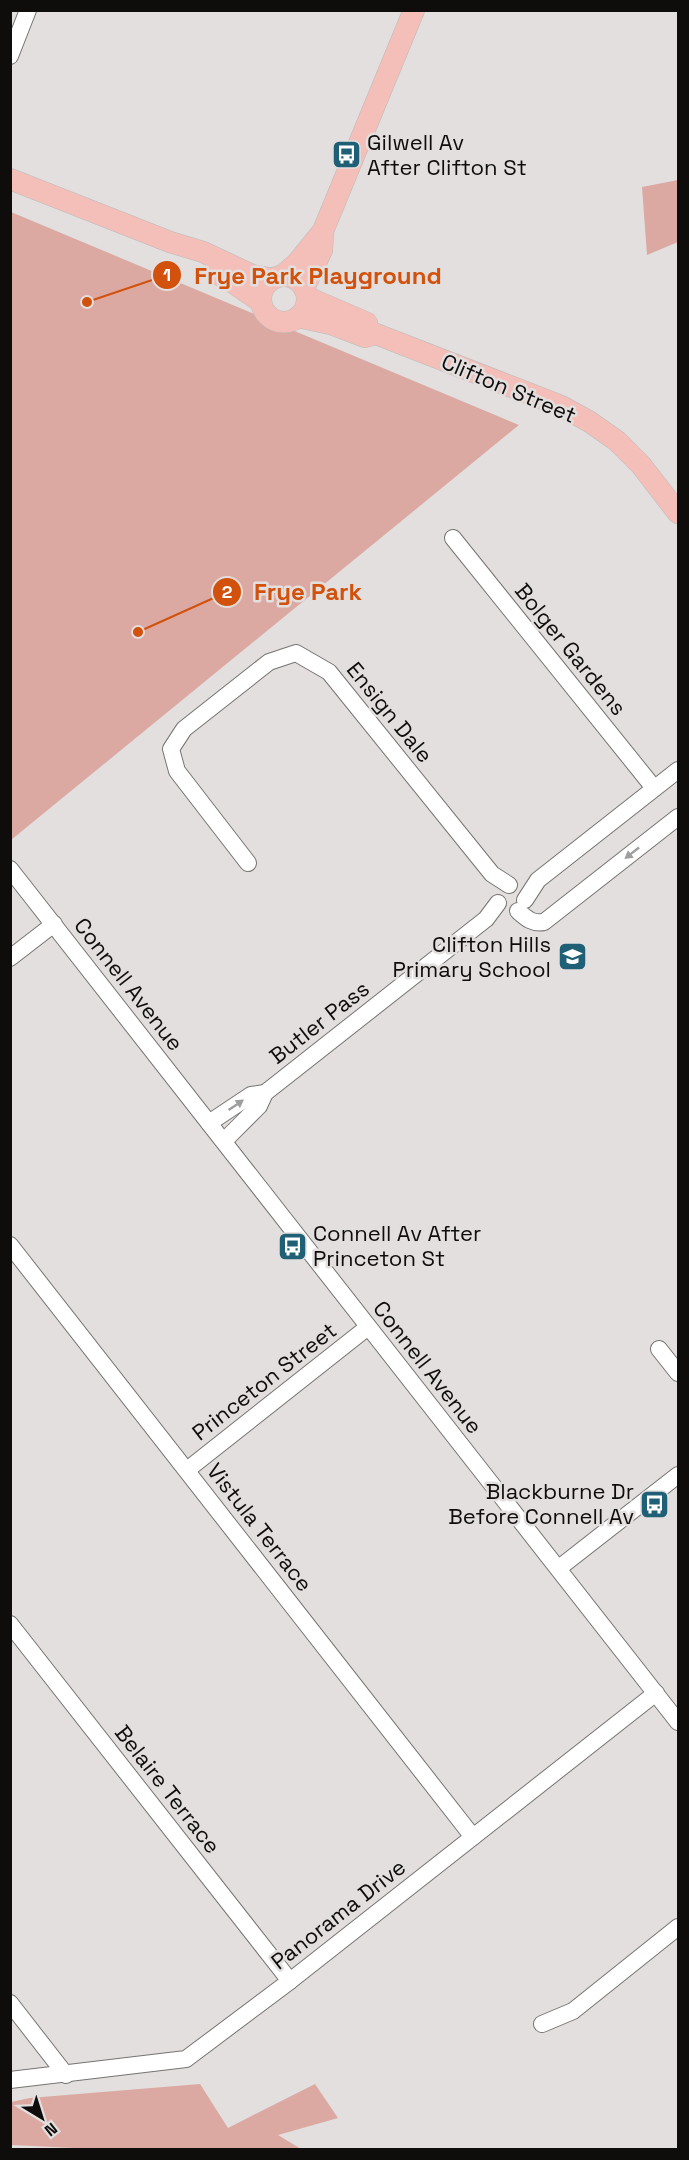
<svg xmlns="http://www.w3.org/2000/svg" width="689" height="2160" font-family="'Space Grotesk',sans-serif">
  <rect width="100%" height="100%" fill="#e2dfde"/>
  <!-- green -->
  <g fill="#dba9a2">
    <path d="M678,180V242L647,255L642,187Z"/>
    <path d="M11,212L519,425L11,840Z"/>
    <path d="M200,2084L228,2128L315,2084L338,2118L278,2135L301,2149L116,2150L11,2145V2102L30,2098Z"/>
  </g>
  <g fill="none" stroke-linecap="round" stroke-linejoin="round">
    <defs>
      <g id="minor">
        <path d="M10,56L28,10"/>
        <path d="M453,538L654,788"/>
        <path d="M248,863L177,771L171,749L184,729L269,662L296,653L329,672L492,874L509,885"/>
        <path d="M10,869L678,1722"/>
        <path d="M525,900L538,880L678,770"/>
        <path d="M518,911C526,918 532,924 544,922L678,817"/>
        <path d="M10,958L54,924"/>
        <path d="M209,1123L251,1095L265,1093"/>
        <path d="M224,1141L259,1106L265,1093L486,919L498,903"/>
        <path d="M10,1245L473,1837"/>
        <path d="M659,1349L678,1373"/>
        <path d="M187,1470L368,1327"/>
        <path d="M559,1568L678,1475"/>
        <path d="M10,1624L290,1981"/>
        <path d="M10,2003L66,2075"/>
        <path d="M542,2024L573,2011L678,1927"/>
        <path d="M10,2080L186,2059L290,1981L656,1693"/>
      </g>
      <g id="major">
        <path d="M10,179L170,242L203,252L252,275L273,279"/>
        <path d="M214,272L232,282L261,302"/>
        <path d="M282,276L297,263L323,231L414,10"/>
        <circle cx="284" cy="299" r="23"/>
        <path d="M304,288L322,250L323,232"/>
        <path d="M307,297L367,323"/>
        <path d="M298,317L331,324L365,337L376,334L561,406L590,422L617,441L641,465L678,513"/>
      </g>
    </defs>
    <!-- minor casing -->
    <use href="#minor" stroke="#777473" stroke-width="18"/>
    <!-- major casing -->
    <use href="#major" stroke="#bcbbbb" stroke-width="22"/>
    <!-- minor -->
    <use href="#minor" stroke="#fff" stroke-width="16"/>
    <!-- major -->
    <use href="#major" stroke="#f3bfb8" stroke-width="21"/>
  </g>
  <!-- one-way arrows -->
  <defs><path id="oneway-solid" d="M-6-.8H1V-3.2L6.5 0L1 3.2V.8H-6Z" transform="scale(1.5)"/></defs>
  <g fill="#9f9e9e">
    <use href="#oneway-solid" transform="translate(632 853) rotate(142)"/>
    <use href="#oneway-solid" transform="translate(236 1105) rotate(-34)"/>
  </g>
  <!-- icons -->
  <defs>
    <symbol id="bus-square" viewBox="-11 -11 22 22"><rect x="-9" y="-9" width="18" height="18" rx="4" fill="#206076" stroke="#e2dfde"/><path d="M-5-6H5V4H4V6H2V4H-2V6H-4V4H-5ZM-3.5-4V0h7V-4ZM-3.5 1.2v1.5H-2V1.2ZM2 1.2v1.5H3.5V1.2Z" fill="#fff"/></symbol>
    <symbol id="school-square" viewBox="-11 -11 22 22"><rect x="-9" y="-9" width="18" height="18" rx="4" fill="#206076" stroke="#e2dfde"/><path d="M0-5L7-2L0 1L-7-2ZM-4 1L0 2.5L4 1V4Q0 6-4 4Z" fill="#fff"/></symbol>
  </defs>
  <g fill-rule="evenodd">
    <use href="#bus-square" x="330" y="138" width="33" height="33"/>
    <use href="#school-square" x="556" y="940" width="33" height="33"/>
    <use href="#bus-square" x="276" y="1230" width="33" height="33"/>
    <use href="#bus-square" x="638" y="1488" width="33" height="33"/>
  </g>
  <g text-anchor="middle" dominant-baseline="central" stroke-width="5" stroke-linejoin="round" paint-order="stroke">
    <!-- poi labels -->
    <g font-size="22" fill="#0e0d0c" stroke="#e2dfde" text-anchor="start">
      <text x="367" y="142">Gilwell Av<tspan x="367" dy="25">After Clifton St</tspan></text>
      <text x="551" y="944" text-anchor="end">Clifton Hills<tspan x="551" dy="25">Primary School</tspan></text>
      <text x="313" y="1233">Connell Av After<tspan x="313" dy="25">Princeton St</tspan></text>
      <text x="634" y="1491" text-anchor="end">Blackburne Dr<tspan x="634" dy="25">Before Connell Av</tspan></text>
    </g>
    <!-- street labels -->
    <g font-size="22" fill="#0e0d0c" stroke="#e2dfde">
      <text transform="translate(509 388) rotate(23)">Clifton Street</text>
      <text transform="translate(571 649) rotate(51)">Bolger Gardens</text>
      <text transform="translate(390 712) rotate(51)">Ensign Dale</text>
      <text transform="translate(129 984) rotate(52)">Connell Avenue</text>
      <text transform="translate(319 1022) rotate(-38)">Butler Pass</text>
      <text transform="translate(428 1367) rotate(52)">Connell Avenue</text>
      <text transform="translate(264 1381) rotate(-38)">Princeton Street</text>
      <text transform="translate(260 1527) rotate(52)">Vistula Terrace</text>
      <text transform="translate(168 1789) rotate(52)">Belaire Terrace</text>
      <text transform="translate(338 1914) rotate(-38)">Panorama Drive</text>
    </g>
  </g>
  <!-- callouts -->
  <path fill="none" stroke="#d2510c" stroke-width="2" d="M87 302L167 275M138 632L227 592"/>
  <g fill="#d2510c" stroke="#e2dfde" stroke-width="2">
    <circle cx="87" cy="302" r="6"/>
    <circle cx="138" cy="632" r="6"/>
    <circle cx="167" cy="275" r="15"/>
    <circle cx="227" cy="592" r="15"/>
  </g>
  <g font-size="18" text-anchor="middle" font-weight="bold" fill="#fff">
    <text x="167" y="281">1</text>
    <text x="227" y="598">2</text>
  </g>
  <g font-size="24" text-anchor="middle" font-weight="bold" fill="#d2510c" stroke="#e2dfde" stroke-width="5" stroke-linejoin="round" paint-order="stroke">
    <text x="318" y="284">Frye Park Playground</text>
    <text x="308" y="600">Frye Park</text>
  </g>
  <!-- border -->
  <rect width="689" height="2160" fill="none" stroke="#0e0d0c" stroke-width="24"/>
  <!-- north arrow -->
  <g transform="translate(42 2118) rotate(142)" stroke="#e2dfde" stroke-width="4.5" paint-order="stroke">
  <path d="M0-4.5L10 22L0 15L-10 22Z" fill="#0e0d0c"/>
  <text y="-9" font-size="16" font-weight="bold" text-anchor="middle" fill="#0e0d0c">N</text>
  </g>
</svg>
